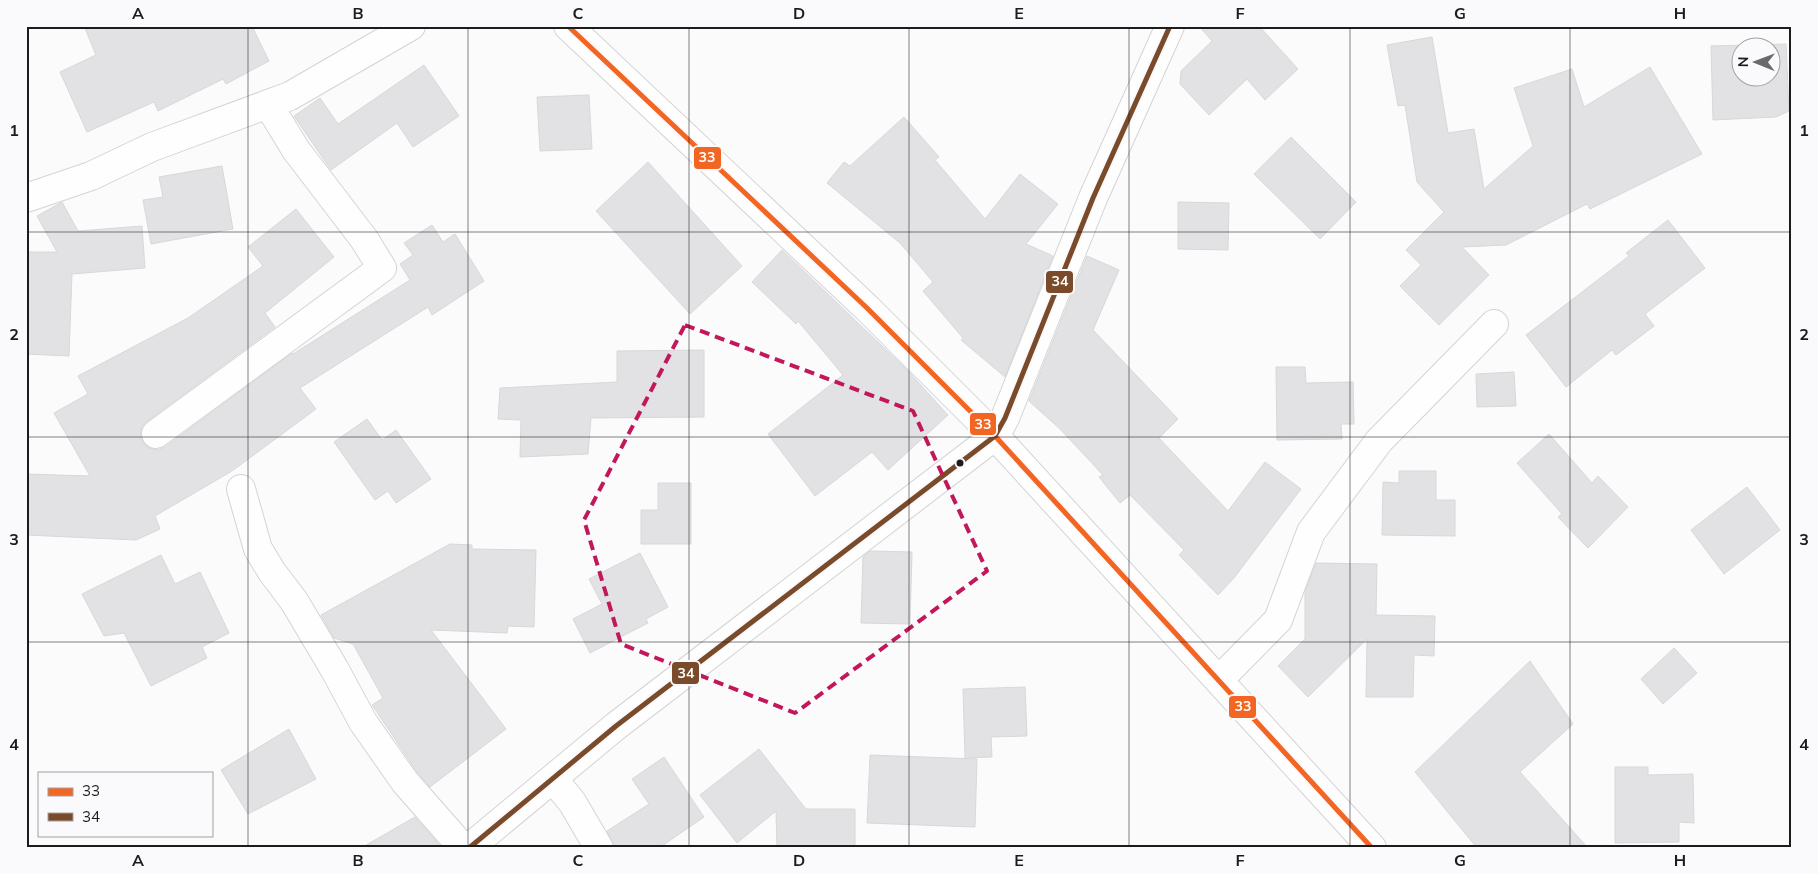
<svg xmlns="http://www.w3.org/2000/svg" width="1818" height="874" font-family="Mulish,sans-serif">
  <rect width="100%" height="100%" fill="#fbfbfc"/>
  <!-- building -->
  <g fill="#e2e2e4" stroke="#d8d8d9" fill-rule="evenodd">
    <path d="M84,26H252L269,61L226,84L223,79L158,111L154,102L87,132L60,72L96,55Z"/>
    <path d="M1199,26H1259L1298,69L1265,100L1247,79L1209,115L1180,84L1181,71L1212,41Z"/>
    <path d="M1432,37L1448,133L1474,129L1484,189L1533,146L1514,88L1572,69L1584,107L1650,67L1702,154L1590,209L1587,204L1506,245L1462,247L1489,275L1439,325L1400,286L1421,265L1406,250L1444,212L1417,182L1405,105L1398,106L1387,45Z"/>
    <path d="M1786,44L1789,111L1776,117L1713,120L1711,46ZM1740,48H1770V78H1740Z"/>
    <path d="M424,65L459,116L413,147L397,123L331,170L294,116L320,98L338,124Z"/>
    <path d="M589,95L592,149L540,151L537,97Z"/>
    <path d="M904,117L939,157L935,160L985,219L1020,174L1058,204L1026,244L1053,256L1005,377L961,340L963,338L923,291L933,282L900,243L827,183L844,162L850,166Z"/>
    <path d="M1291,137L1356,202L1320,239L1254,174Z"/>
    <path d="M648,162L742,266L690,314L596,211Z"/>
    <path d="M222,166L233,229L151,244L143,200L163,197L159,177Z"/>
    <path d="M62,202L78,231L142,226L145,268L72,274L69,356L26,354V252H57L37,216Z"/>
    <path d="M1178,202L1229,203L1228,250L1178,249Z"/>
    <path d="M296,209L334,257L265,313L275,327L146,422L142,427L140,435L143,443L149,448L157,450L165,447L292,353L293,354L410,280L400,264L413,255L404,243L432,225L443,242L455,234L484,281L432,315L428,307L300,388L316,409L232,471L155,516L160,529L136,540L26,535V474L90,476L54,413L88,394L78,376L188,318L263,266L248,247Z"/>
    <path d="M1668,220L1705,268L1645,314L1654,326L1616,355L1612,350L1566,387L1526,335L1629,256L1626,253Z"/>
    <path d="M782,250L906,369L948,415L888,470L872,452L815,496L768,434L843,375L798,321L796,324L752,282Z"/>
    <path d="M1087,256L1119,270L1093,330L1178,419L1159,438L1228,511L1265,462L1301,489L1234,578L1218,595L1179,555L1184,550L1130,495L1120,503L1099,477L1103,475L1060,429L1029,401Z"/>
    <path d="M704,350V417L591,418L588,454L520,457L521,420L498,419L500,388L617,382V351Z"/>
    <path d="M1276,367H1305L1306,383L1353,382L1354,424H1341L1342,439L1277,440Z"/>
    <path d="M1514,372L1516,406L1477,407L1476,374Z"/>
    <path d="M367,419L382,440L396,430L431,479L396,503L388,491L375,500L334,442Z"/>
    <path d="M1549,434L1592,483L1598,476L1628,507L1588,548L1558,517L1562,514L1517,463Z"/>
    <path d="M1399,471H1436V500H1455V536L1382,535L1383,482L1399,483Z"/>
    <path d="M658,483H691V544H641V510H658Z"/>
    <path d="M1747,487L1780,530L1724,574L1691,530Z"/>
    <path d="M450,544L472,545V549L536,550L534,627L508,626L507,633L431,630L506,729L430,787L417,772L372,705L383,698L353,644L334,638L321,615Z"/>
    <path d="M870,551L912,552L910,624L861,623L863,557Z"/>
    <path d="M640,553L668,607L646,619L648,623L590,653L573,619L602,604L589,579Z"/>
    <path d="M161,555L175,584L200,572L229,633L202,647L207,658L151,686L124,633L104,636L82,594Z"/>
    <path d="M1316,563L1377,564L1376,615L1435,616L1434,656L1414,655L1413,697H1366L1367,639L1308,697L1278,666L1305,639V591Z"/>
    <path d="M1674,648L1697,673L1663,704L1641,679Z"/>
    <path d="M1530,661L1573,724L1520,772L1588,848H1477L1415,772Z"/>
    <path d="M1025,687L1027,736L991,737L992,757L965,758L963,689Z"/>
    <path d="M289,729L316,779L248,814L221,770Z"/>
    <path d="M759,749L806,809H855V848H777L776,811L737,843L700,795Z"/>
    <path d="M870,755L977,759L975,827L867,823Z"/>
    <path d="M664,757L704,817L659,848H615L607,831L649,804L632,779Z"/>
    <path d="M1615,767H1648V775L1693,774L1694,823L1679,822V842L1615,843Z"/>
    <path d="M415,817L442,848H361Z"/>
  </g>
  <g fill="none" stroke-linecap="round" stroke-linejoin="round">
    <defs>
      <g id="minor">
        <path d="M26,198L91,176L152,147L290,96L411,26"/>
        <path d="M156,434L382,268L364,239L296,150L268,104"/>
        <path d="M241,489L258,549L272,572L294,601L335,670L363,722L405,782L463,848"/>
        <path d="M1219,680L1278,620L1311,532L1379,441L1494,324"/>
        <path d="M553,779L572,802L599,848"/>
        <path d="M469,848L616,726L995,436L1005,418L1093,198L1170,26"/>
      </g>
      <path id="tertiary" d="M568,26L867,308L995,436L1372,848"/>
    </defs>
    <!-- minor casing -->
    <use href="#minor" stroke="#d4d4d5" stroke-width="30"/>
    <!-- tertiary casing -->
    <use href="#tertiary" stroke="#d4d4d5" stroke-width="30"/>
    <!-- minor -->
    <use href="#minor" stroke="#fefeff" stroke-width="28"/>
    <!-- tertiary -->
    <use href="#tertiary" stroke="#fefeff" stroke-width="28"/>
    <defs>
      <path id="bus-1" d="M568,26L867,308L995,436L1372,848"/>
      <path id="bus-2" d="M469,848L616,726L995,436L1005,418L1093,198L1170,26"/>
    </defs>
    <!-- bus-1 casing -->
    <use href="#bus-1" stroke="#fafafd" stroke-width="9"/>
    <!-- bus-2 casing -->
    <use href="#bus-2" stroke="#fafafd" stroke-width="9"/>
    <!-- bus-1 -->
    <use href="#bus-1" stroke="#f26522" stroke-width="5"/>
    <!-- bus-2 -->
    <use href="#bus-2" stroke="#7a4b2a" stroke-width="5"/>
  </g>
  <!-- marked area -->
  <path fill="none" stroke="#c2185b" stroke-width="4" stroke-dasharray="10 6" stroke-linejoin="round" d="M685,325L913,411L987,571L795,713L621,644L584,520Z"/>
  <!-- grid -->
  <path fill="none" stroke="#1c1c1d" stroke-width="1" stroke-opacity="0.55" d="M248,26V848M468,26V848M689,26V848M909,26V848M1129,26V848M1350,26V848M1570,26V848M26,232H1792M26,437H1792M26,642H1792"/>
  <!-- markers -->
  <circle fill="#1c1c1d" stroke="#fafafd" stroke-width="2" cx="960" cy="463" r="4.5"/>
  <g stroke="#fafafd" stroke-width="2">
    <rect x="693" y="146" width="29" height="24" rx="5" fill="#f26522"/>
    <rect x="1045" y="270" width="29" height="24" rx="5" fill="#7a4b2a"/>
    <rect x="969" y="412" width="28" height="24" rx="5" fill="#f26522"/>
    <rect x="671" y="661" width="29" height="24" rx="5" fill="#7a4b2a"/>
    <rect x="1228" y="695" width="29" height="24" rx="5" fill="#f26522"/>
  </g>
  <g font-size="14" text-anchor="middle" font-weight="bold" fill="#fff">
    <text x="707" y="162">33</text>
    <text x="1060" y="286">34</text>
    <text x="983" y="429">33</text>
    <text x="686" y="678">34</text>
    <text x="1243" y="711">33</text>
  </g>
  <!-- border -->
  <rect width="1818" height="874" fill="none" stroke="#fafafd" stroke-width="55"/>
  <!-- legend -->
  <rect x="38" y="772" width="175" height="65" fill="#fafafd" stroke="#a1a1a3"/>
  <rect x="48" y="788" width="25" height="8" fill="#f26522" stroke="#a1a1a3"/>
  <text x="82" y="796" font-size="15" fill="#1c1c1d">33</text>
  <rect x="48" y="813" width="25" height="8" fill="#7a4b2a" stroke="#a1a1a3"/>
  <text x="82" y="822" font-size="15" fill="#1c1c1d">34</text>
  <!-- north arrow -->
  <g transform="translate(1756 62) rotate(271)"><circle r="24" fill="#fafafd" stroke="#a1a1a3"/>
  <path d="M0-4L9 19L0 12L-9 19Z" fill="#6a6a6b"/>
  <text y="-8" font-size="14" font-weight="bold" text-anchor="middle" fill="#1c1c1d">N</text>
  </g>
  <rect x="28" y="28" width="1762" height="818" fill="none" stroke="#1c1c1d" stroke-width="2"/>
  <g font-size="16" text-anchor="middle" font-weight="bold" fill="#1c1c1d">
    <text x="138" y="19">A</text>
    <text x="358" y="19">B</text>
    <text x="578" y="19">C</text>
    <text x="799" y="19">D</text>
    <text x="1019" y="19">E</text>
    <text x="1240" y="19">F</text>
    <text x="1460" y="19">G</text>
    <text x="1680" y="19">H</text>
    <text x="14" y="136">1</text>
    <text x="1804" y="136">1</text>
    <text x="14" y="340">2</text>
    <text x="1804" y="340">2</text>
    <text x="14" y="545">3</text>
    <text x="1804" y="545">3</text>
    <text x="14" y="750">4</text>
    <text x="1804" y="750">4</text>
    <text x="138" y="866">A</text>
    <text x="358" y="866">B</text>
    <text x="578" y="866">C</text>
    <text x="799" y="866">D</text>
    <text x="1019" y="866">E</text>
    <text x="1240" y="866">F</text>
    <text x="1460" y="866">G</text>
    <text x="1680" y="866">H</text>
  </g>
</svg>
